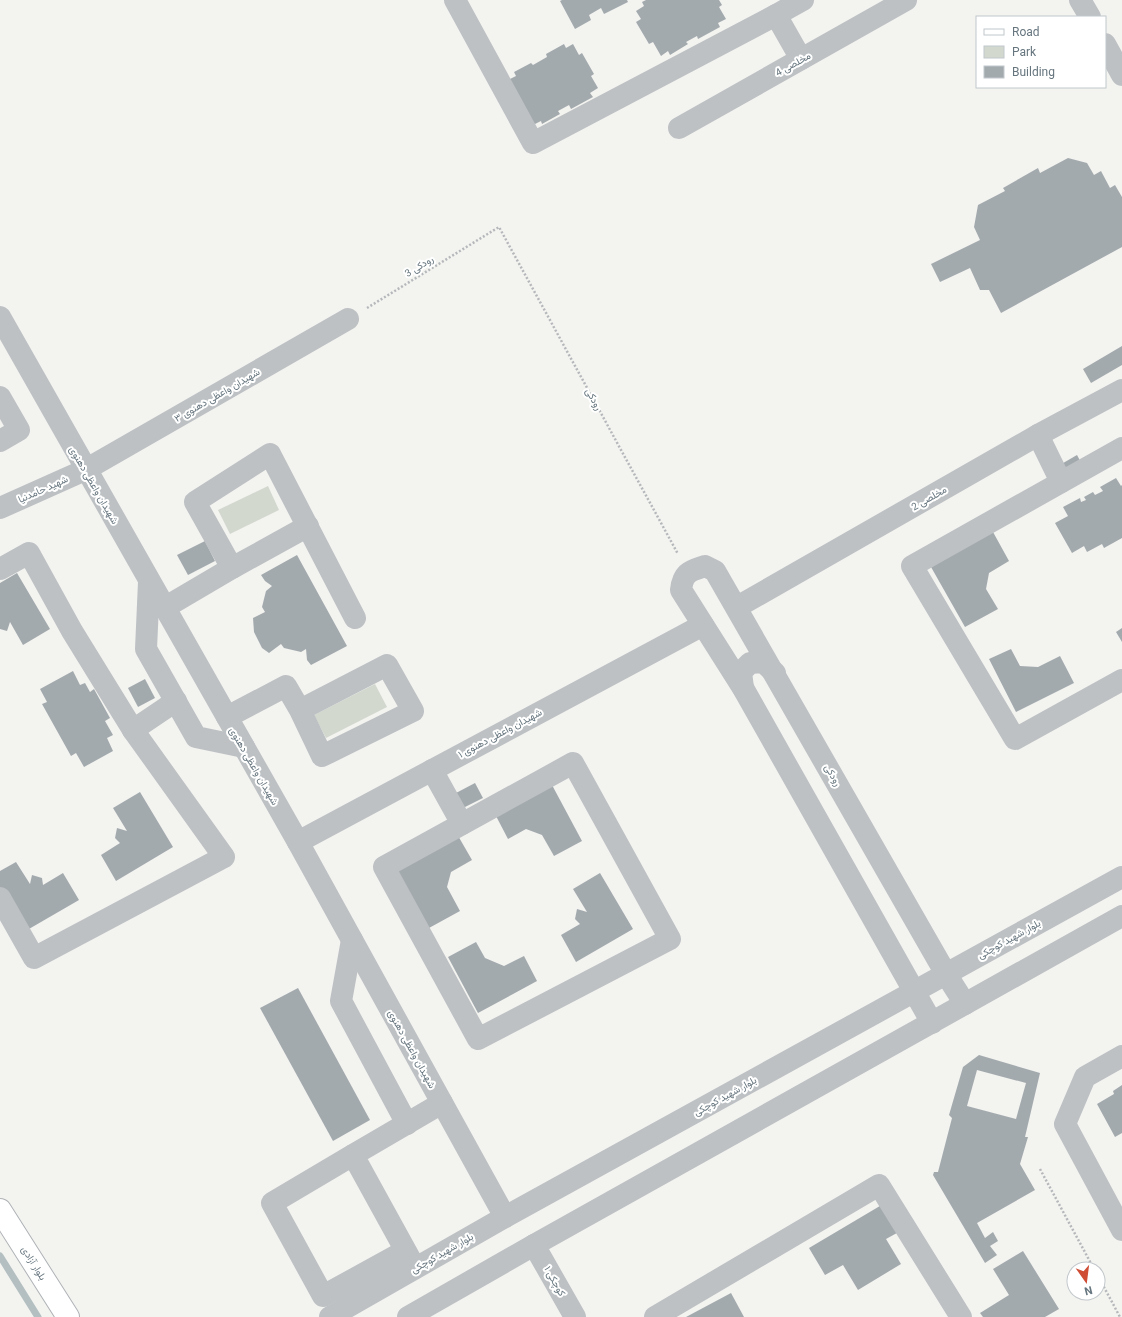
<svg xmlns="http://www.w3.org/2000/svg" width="1122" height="1317" font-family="Roboto,Vazirmatn,sans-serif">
  <rect width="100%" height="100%" fill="#f3f3f0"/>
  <!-- green -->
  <g fill="#d3d8cf">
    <path d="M268,486L279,510L230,534L218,510Z"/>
    <path d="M375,684L387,707L326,738L314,715Z"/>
  </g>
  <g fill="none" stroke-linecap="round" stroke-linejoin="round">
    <!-- stream -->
    <path stroke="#b3bfc1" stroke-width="7" d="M0,1256L38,1317"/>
  </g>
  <!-- building -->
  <g fill="#a3aaae" fill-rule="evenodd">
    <path d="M562,0H627L628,2L604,14L601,8L589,15L591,20L575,29L560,1Z"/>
    <path d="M646,0H719L722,5L719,7L726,19L718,23L720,27L698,39L697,36L686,42L688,44L670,55L668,51L661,56L653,42L649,44L636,22L641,19L636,11L644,6L642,2Z"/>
    <path d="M564,44L566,48L573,44L579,55L582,53L594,74L591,76L598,88L590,93L593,97L571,109L569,105L558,111L560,114L542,124L541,121L533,125L508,80L516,76L514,72L531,63L533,65L547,57L546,54Z"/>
    <path d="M1068,158L1087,163L1094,175L1101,171L1110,188L1115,185L1122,197V247L1001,313L989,290H980L970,268L940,282L931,264L980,240L974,227L978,205L1005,191L1003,188L1038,168L1040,173Z"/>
    <path d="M1122,346V365L1091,383L1083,369Z"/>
    <path d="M1077,455L1085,470L1058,466Z"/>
    <path d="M1116,478L1121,486L1122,485V538L1104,548L1102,544L1087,552L1084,546L1072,553L1055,523L1068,516L1063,507L1080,498L1081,502L1086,500L1084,497L1093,492L1095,495L1103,491L1100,487Z"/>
    <path d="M993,532L1009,561L989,573L986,589L998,609L965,627L931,567Z"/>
    <path d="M205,541L215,561L188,575L177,555Z"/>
    <path d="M297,555L347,646L311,665L307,660L306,649L301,652L284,648L281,644L269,653L262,648L254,632L253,618L265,612L262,607L266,591L272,586L265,581L261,575Z"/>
    <path d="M17,573L50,629L23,645L10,622L7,631L0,629V583Z"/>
    <path d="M1122,628V642L1116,632Z"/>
    <path d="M1011,649L1020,666L1038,667L1060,656L1074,683L1016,712L989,659Z"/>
    <path d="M73,671L80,685L85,683L90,692L94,689L110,718L105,721L113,735L107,738L113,751L84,767L76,753L71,756L42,704L47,702L40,689Z"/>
    <path d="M145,679L155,698L138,707L128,688Z"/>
    <path d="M475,783L483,798L463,808L456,793Z"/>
    <path d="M552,785L582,841L554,856L542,835L526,829L508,839L496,816Z"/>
    <path d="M140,792L173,847L116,881L101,855L120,843L115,838L117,828L127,831L113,808Z"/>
    <path d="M457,834L472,860L451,872L447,887L460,911L429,928L395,868Z"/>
    <path d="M16,862L30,884L32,875L42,878L43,885L63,873L79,900L22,933L0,895V871Z"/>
    <path d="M600,873L633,929L576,962L561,935L580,924L575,919L577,909L587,912L573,889Z"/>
    <path d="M476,942L485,958L504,966L524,956L537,981L478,1013L448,957Z"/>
    <path d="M298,988L370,1120L333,1141L260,1008Z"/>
    <path d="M979,1055L1040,1073L1025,1137H1028L1020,1164L1035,1190L977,1223L985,1238L993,1232L998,1241L990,1246L997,1255L985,1263L933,1175L934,1172H938L952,1118L949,1115L963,1067ZM977,1070L1026,1083L1016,1119L967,1106Z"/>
    <path d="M1122,1085V1133L1115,1137L1097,1104L1114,1094L1113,1091Z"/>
    <path d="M890,1200L906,1228L886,1239L901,1264L858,1290L843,1265L825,1275L809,1248Z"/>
    <path d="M1023,1251L1059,1309L1045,1317H983L980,1313L1009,1295L993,1269Z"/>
    <path d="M731,1293L744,1317H686Z"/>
  </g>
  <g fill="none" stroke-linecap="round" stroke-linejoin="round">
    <defs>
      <path id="major" d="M0,1210L68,1317"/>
    </defs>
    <!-- major casing -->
    <use href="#major" stroke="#afb3b6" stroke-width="24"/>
    <!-- path -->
    <g stroke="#b5b8ba" stroke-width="2.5" stroke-dasharray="2 2" stroke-linecap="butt">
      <path d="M367,308L499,227L678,554"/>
      <path d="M1040,1169L1094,1269"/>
      <path d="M1098,1276L1120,1317"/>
    </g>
    <!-- minor -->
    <g stroke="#bdc1c4" stroke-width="22">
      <path d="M455,0L533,143L776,15"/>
      <path d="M1080,0L1090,17"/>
      <path d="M1105,44L1122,75"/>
      <path d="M801,59L776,15L803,0"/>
      <path d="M679,128L906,0"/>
      <path d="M0,317L298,842L505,1217"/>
      <path d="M0,397L19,430L0,441"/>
      <path d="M1038,435L1061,482"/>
      <path d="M1122,448L912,566L1015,739L1122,680"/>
      <path d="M0,508L85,470L348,319"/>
      <path d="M232,568L195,502L270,454L355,618"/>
      <path d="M0,569L29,553L72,631L133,730L224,857L34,958L0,898"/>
      <path d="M149,582L146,649L196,737L244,747"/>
      <path d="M737,607L1038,435L1122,390"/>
      <path d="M164,608L232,568L308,526"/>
      <path d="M743,688L741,672L750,663L763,662L775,673"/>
      <path d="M227,717L286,686L300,710L387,665L413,711L322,756L300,710"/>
      <path d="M133,730L176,701"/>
      <path d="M573,763L670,939L478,1039L384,867Z"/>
      <path d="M432,770L462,824"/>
      <path d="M298,842L703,625"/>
      <path d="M352,940L341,1001L407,1124"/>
      <path d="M932,1023L743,688L681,590C683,572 690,571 705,566L715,571L946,974L965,1004"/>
      <path d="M1122,1056L1085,1077L1065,1124L1122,1230"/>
      <path d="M353,1155L272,1203L323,1296L405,1251"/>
      <path d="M534,1245L575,1317"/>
      <path d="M413,1264L353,1155L442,1103"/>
      <path d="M330,1317L505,1217L1122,877"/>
      <path d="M408,1317L534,1245L1122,916"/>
      <path d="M655,1317L879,1185L961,1317"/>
    </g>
    <!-- major -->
    <use href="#major" stroke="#fff" stroke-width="22"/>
  </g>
  <g text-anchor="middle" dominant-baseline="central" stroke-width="4" stroke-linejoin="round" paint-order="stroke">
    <!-- street labels -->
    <g font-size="10" fill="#66757e" stroke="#fff">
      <text transform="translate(793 64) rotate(-29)">مخلصی 4</text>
      <text transform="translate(419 266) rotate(-32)">رودکی 3</text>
      <text transform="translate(217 395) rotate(-30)">شهیدان واعظی دهنوی ۳</text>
      <text transform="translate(594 399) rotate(61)">رودکی</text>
      <text transform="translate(94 485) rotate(60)">شهیدان واعظی دهنوی</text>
      <text transform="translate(43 489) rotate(-24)">شهید حامدنیا</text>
      <text transform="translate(929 498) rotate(-30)">مخلصی 2</text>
      <text transform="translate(500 733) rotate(-28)">شهیدان واعظی دهنوی ۱</text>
      <text transform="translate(254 766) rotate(60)">شهیدان واعظی دهنوی</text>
      <text transform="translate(833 775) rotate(60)">رودکی</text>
      <text transform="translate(1009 939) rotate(-29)">بلوار شهید کوچکی</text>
      <text transform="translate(412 1049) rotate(61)">شهیدان واعظی دهنوی</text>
      <text transform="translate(725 1096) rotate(-29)">بلوار شهید کوچکی</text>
      <text transform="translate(442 1253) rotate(-30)">بلوار شهید کوچکی</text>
      <text transform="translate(34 1263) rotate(58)">بلوار آزادی</text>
      <text transform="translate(555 1281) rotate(61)">کوچکی ۱</text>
    </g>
  </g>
  <!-- legend -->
  <rect x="976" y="16" width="130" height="72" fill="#ffffff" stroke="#c2c8cb"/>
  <rect x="984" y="29" width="20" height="6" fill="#ffffff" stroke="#c2c8cb"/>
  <text x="1012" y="36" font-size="12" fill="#66757e">Road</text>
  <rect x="984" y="46" width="20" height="12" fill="#d3d8cf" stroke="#c2c8cb"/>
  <text x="1012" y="56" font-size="12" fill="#66757e">Park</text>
  <rect x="984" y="66" width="20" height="12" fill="#a3aaae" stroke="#c2c8cb"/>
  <text x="1012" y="76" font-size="12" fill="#66757e">Building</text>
  <!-- north arrow -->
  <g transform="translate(1086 1281) rotate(166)"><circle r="19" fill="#ffffff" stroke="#c2c8cb"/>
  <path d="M0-3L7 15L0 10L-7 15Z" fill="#cf4d34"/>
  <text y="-6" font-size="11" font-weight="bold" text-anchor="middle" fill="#66757e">N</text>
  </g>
</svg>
